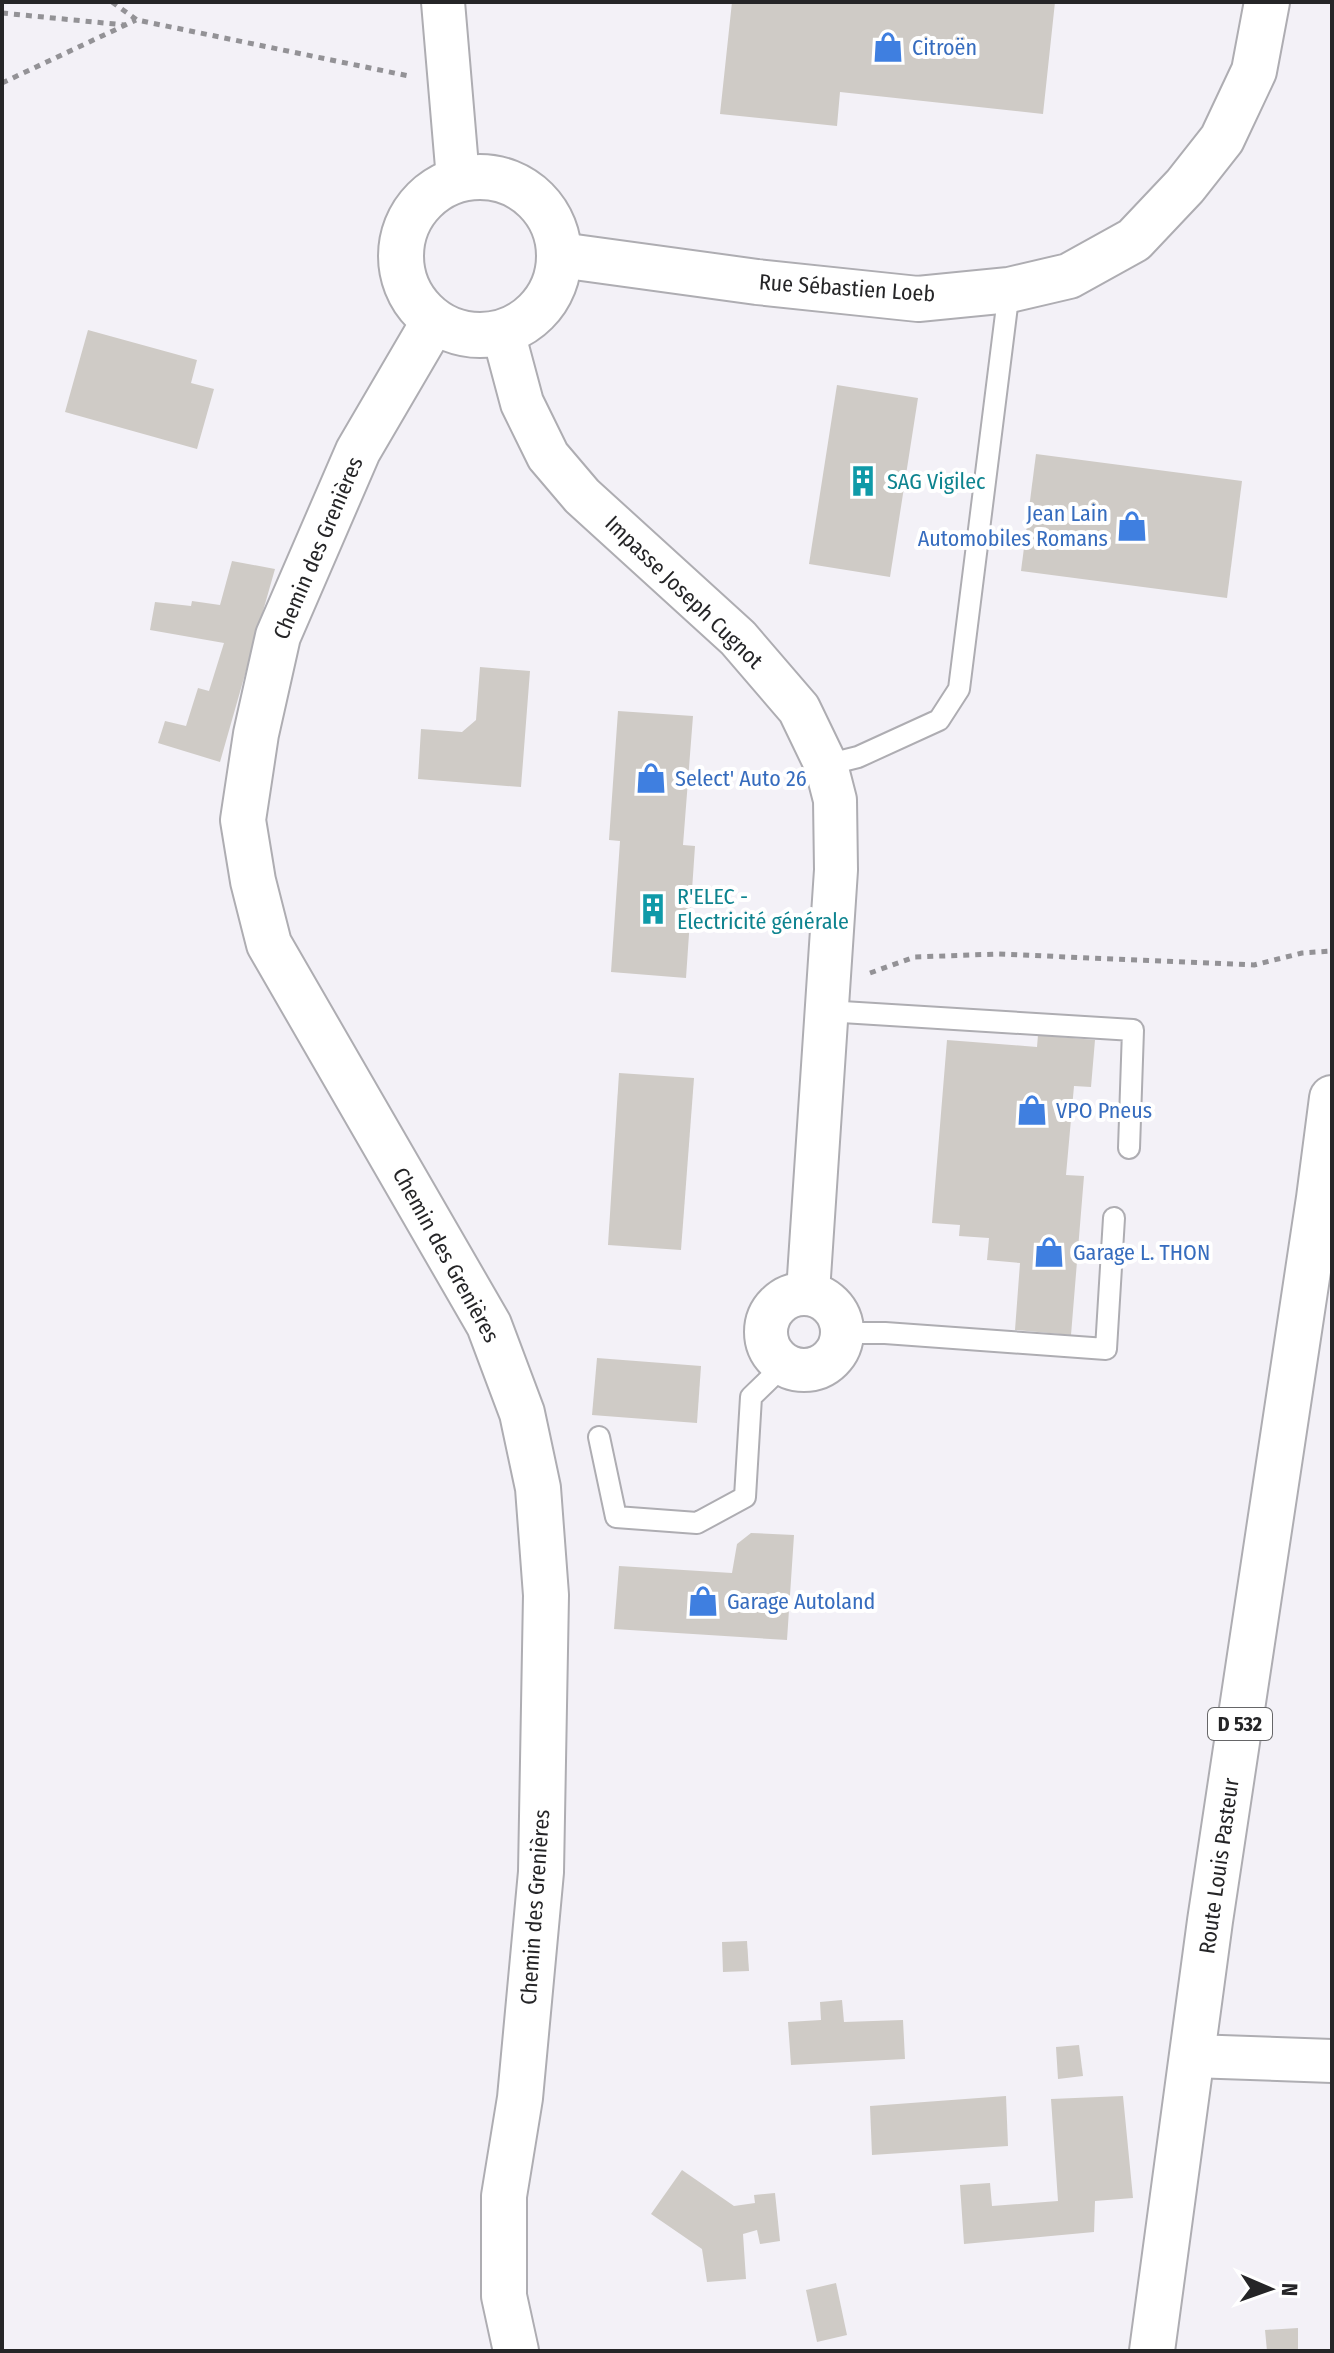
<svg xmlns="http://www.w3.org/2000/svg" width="1334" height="2353" font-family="'Fira Sans Condensed',sans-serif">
  <rect width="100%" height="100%" fill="#f3f1f7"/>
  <!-- building -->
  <g fill="#cfcbc6">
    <path d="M732,2H1055L1043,114L840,92L837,126L720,114Z"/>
    <path d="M88,330L197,360L191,383L214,389L197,449L65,412Z"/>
    <path d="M837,385L918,398L890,577L809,564Z"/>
    <path d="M1036,454L1242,481L1227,598L1021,571Z"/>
    <path d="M232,561L275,569L220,762L158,743L165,721L186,726L198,688L209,691L224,643L150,630L155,602L191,606L192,601L220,605Z"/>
    <path d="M480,667L530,671L521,787L418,779L421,729L462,732L476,720Z"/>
    <path d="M618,711L693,716L683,845L695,846L686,978L611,972L620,841L609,840Z"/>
    <path d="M1038,1035L1095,1040L1091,1087L1074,1086L1066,1175L1084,1176L1071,1335L1015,1330L1020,1263L987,1260L989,1238L959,1236L960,1225L932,1223L947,1040L1037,1047Z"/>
    <path d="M619,1073L694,1078L681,1250L608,1245Z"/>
    <path d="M597,1358L701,1366L697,1423L592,1415Z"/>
    <path d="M751,1533L794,1535L787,1640L614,1629L619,1566L732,1573L737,1544Z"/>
    <path d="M747,1941L749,1971L723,1972L722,1942Z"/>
    <path d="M842,2000L844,2022L903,2020L905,2059L791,2065L788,2022L821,2020L820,2002Z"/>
    <path d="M1079,2045L1083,2076L1058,2079L1056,2047Z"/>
    <path d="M1006,2096L1008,2146L872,2155L870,2106Z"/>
    <path d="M1123,2096L1133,2198L1095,2201L1094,2232L964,2244L960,2185L990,2183L992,2206L1058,2201L1051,2099Z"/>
    <path d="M682,2170L734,2206L755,2203L754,2195L775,2193L780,2241L760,2244L757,2230L743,2234L746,2279L707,2282L702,2249L651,2214Z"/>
    <path d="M836,2283L847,2335L817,2342L806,2290Z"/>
    <path d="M1298,2328V2351H1267L1265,2330Z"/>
  </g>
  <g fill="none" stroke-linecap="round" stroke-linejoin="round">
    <defs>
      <g id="service">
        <path d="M826,765L858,757L939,720L959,689L1009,290"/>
        <path d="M826,1011L1133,1030L1129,1148"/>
        <path d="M842,1333H885L1106,1349L1114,1218"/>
        <path d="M599,1437L616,1517L697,1523L745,1497L751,1397L784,1365"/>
      </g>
      <g id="minor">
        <path d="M443,2L458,179"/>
        <path d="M503,332L522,403L548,456L582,496L738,638L799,709L826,765L835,800L836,870L808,1292"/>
        <circle cx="804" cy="1332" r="38"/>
        <path d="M1192,2056L1332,2061"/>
      </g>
      <g id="tertiary">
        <circle cx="480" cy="256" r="79"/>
        <path d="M560,255L757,282L918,299L1009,290L1069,276L1134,240L1185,186L1222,139L1254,71L1267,2"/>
        <path d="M434,321L358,451L278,636L256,734L243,820L253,881L269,944L489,1325L522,1413L538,1488L546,1595L541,1872L520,2098L504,2196V2296L516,2351"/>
      </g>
      <path id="primary" d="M1152,2351L1210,1921L1319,1198L1332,1098"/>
    </defs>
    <!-- service casing -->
    <use href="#service" stroke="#aeadb2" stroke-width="24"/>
    <!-- minor casing -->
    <use href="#minor" stroke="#aeadb2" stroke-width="46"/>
    <!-- tertiary casing -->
    <use href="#tertiary" stroke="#aeadb2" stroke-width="48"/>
    <!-- primary casing -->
    <use href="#primary" stroke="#aeadb2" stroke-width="48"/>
    <!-- path -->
    <g stroke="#939296" stroke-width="5" stroke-dasharray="6 6" stroke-linecap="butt">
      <path d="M112,2L137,20L409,76"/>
      <path d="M2,13L125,25"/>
      <path d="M2,83L136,20"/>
      <path d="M870,973L915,957L998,954L1254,965L1302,953L1332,951"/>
    </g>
    <!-- service -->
    <use href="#service" stroke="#fff" stroke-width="20"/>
    <!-- minor -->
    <use href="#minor" stroke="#fff" stroke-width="42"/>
    <!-- tertiary -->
    <use href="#tertiary" stroke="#fff" stroke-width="44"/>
    <!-- primary -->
    <use href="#primary" stroke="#fff" stroke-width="44"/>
  </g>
  <!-- icons -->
  <defs>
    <symbol id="shop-bare" viewBox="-9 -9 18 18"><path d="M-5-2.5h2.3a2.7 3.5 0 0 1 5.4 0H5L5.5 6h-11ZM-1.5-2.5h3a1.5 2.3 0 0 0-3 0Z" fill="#3f7fe0" stroke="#fff" stroke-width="2.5" paint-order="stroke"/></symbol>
    <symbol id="building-bare" viewBox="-9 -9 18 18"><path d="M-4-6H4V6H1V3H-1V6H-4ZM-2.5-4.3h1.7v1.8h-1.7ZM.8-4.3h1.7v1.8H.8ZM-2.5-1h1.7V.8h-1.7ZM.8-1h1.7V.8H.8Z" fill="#0f9aa8" stroke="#fff" stroke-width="2.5" paint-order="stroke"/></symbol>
  </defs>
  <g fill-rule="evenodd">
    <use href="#shop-bare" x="866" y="25" width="44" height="44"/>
    <use href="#building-bare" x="841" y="459" width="44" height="44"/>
    <use href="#shop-bare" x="1110" y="504" width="44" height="44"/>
    <use href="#shop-bare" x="629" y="756" width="44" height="44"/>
    <use href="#building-bare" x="631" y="887" width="44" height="44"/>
    <use href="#shop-bare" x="1010" y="1088" width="44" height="44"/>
    <use href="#shop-bare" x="1027" y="1230" width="44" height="44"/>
    <use href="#shop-bare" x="681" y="1579" width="44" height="44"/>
  </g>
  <g text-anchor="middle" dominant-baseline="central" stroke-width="8" stroke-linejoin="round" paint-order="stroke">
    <!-- shield labels -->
    <rect fill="#fff" stroke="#666668" stroke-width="2" x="1208" y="1708" width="64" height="32" rx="6"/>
    <g font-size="20" font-weight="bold" fill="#252527">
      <text x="1240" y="1724">D 532</text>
    </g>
    <!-- shop labels -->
    <g font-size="22" fill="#366cbe" stroke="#fff" text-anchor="start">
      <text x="912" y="47">Citroën</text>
      <text x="1108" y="513" text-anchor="end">Jean Lain<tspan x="1108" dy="25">Automobiles Romans</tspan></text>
      <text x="675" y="778">Select' Auto 26</text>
      <text x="1056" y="1110">VPO Pneus</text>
      <text x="1073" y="1252">Garage L. THON</text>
      <text x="727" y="1601">Garage Autoland</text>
    </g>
    <!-- street labels -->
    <g font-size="22" fill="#252527" stroke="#fff">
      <text transform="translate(847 288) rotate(4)">Rue Sébastien Loeb</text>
      <text transform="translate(318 548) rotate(-67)">Chemin des Grenières</text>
      <text transform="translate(684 592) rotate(44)">Impasse Joseph Cugnot</text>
      <text transform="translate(446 1255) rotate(61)">Chemin des Grenières</text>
      <text transform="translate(1219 1866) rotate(-82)">Route Louis Pasteur</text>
      <text transform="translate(535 1907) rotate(-86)">Chemin des Grenières</text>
    </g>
    <!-- culture labels -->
    <g font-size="22" fill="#0d838f" stroke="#fff" text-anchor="start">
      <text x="887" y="481">SAG Vigilec</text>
      <text x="677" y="896">R'ELEC -<tspan x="677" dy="25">Electricité générale</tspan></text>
    </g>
  </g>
  <!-- border -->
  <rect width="1334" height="2353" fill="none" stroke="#252527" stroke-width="8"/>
  <!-- north arrow -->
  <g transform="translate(1270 2289) rotate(92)" stroke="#ffffff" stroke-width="6" paint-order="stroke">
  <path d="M0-6L14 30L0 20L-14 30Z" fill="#252527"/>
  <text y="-12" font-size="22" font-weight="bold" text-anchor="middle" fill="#252527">N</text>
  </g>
</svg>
